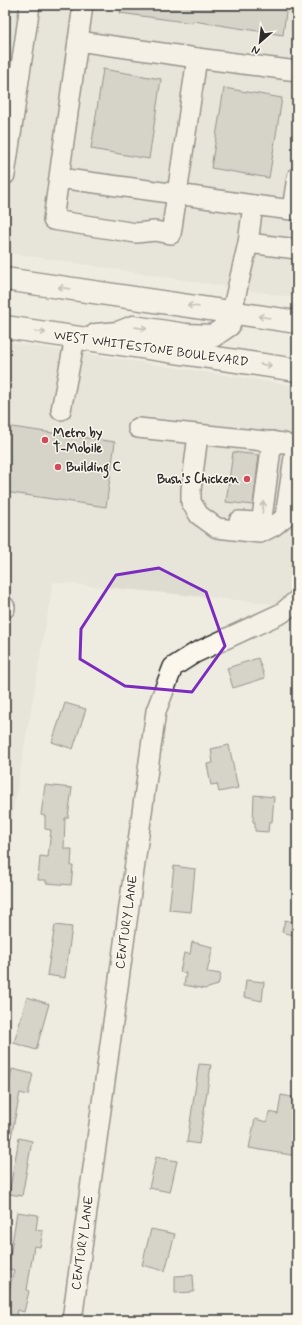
<svg xmlns="http://www.w3.org/2000/svg" width="302" height="1325" font-family="Mynerve,sans-serif">
  <rect width="100%" height="100%" fill="#eeebe0"/>
  <filter id="ink" filterUnits="userSpaceOnUse"><feTurbulence type="fractalNoise" baseFrequency=".025" numOctaves="2"/><feDisplacementMap in="SourceGraphic" scale="8" xChannelSelector="R" yChannelSelector="G"/><feConvolveMatrix kernelMatrix="1 2 1 2 8 2 1 2 1" color-interpolation-filters="sRGB"/></filter>
  <g filter="url(#ink)">
    <!-- built -->
    <g fill="#dedbd1">
      <path d="M5,5H297V298L5,252Z"/>
      <path d="M5,342L297,386V606L53,582L5,858Z"/>
    </g>
    <!-- building -->
    <g fill="#b8b5ae" stroke="#2b2b2b">
      <path d="M121,5H287L283,35L193,21L192,23L120,13Z"/>
      <path d="M103,69L161,79L149,159L91,149Z"/>
      <path d="M224,88L282,98L269,178L211,168Z"/>
      <path d="M5,426L115,442L106,507L5,492Z"/>
      <path d="M233,452L259,455L253,505L226,502Z"/>
      <path d="M258,658L265,678L233,688L227,668Z"/>
      <path d="M65,703L86,709L73,749L52,742Z"/>
      <path d="M229,745L238,788L219,792L217,784L211,785L207,764L213,763L211,749Z"/>
      <path d="M45,785L72,788L68,818H65L64,849H72L71,866H73L71,885L46,883V880H38L40,856L48,857L51,830L45,829V816L41,815Z"/>
      <path d="M254,795L274,797L272,822H269L268,832L255,831V822H253Z"/>
      <path d="M174,866L195,869L191,912L169,910Z"/>
      <path d="M285,920L297,923V936L282,932Z"/>
      <path d="M55,925L72,927L65,978L47,975Z"/>
      <path d="M192,942L213,947L207,972L221,974L218,985L205,989L184,985L186,973L180,972L184,953L190,954Z"/>
      <path d="M246,980L264,982L262,1001L244,997Z"/>
      <path d="M27,997L49,1004L36,1050L14,1043Z"/>
      <path d="M199,1064L211,1065L199,1144L187,1142Z"/>
      <path d="M12,1069L33,1074L28,1095L20,1093L11,1138H5V1082L9,1083Z"/>
      <path d="M281,1095L297,1098V1156L249,1148L255,1119L267,1122L269,1112L278,1114Z"/>
      <path d="M19,1138L32,1141L22,1196L9,1194Z"/>
      <path d="M156,1157L177,1161L170,1192L149,1188Z"/>
      <path d="M17,1212L38,1215L36,1230L43,1231L40,1247L34,1246L27,1290L29,1291L24,1312L17,1310L15,1320H5V1308L14,1270L8,1269Z"/>
      <path d="M151,1229L175,1234L165,1271L142,1265Z"/>
      <path d="M193,1275L194,1292L175,1293V1276Z"/>
    </g>
    <g fill="none" stroke-linecap="round" stroke-linejoin="round">
      <defs>
        <g id="minor">
          <path d="M78,41L197,58L177,194L253,205"/>
          <path d="M197,58L297,71"/>
          <path d="M5,175L30,5"/>
          <path d="M59,178L177,194L171,234L155,231L136,233L53,220L83,5"/>
          <path d="M248,243L253,205L292,210L297,177"/>
          <path d="M232,311L248,243L297,249"/>
          <path d="M61,410L75,338"/>
          <path d="M138,428L284,443"/>
          <path d="M198,435L191,490V502L199,515L217,528L260,533L274,526L285,517L296,444"/>
          <path d="M239,521L256,522L262,518L272,441"/>
          <path d="M5,607V608"/>
          <path d="M72,1320L156,711L173,667L195,653L282,613L297,600"/>
        </g>
        <g id="major">
          <path d="M5,279L297,322"/>
          <path d="M5,327L297,370"/>
          <path d="M96,335L118,333L133,327L186,335L213,336L229,325L232,311"/>
        </g>
      </defs>
      <!-- minor casing -->
      <use href="#minor" stroke="#2b2b2b" stroke-width="22"/>
      <!-- major casing -->
      <use href="#major" stroke="#2b2b2b" stroke-width="25"/>
      <!-- minor -->
      <use href="#minor" stroke="#fbf7ec" stroke-width="19"/>
      <!-- major -->
      <use href="#major" stroke="#fbf7ec" stroke-width="22"/>
    </g>
    <!-- one-way arrows -->
    <defs><path id="oneway-shaft" d="M-6 0H5M1.5-3L5.5 0L1.5 3" fill="none" stroke-width="1.6" stroke-linecap="round" stroke-linejoin="round"/></defs>
    <g stroke="#93918c">
      <use href="#oneway-shaft" transform="translate(64 288) rotate(-172)"/>
      <use href="#oneway-shaft" transform="translate(193 306) rotate(-172)"/>
      <use href="#oneway-shaft" transform="translate(264 317) rotate(-171)"/>
      <use href="#oneway-shaft" transform="translate(141 328) rotate(8)"/>
      <use href="#oneway-shaft" transform="translate(40 332) rotate(9)"/>
      <use href="#oneway-shaft" transform="translate(266 365) rotate(8)"/>
      <use href="#oneway-shaft" transform="translate(263 507) rotate(-83)"/>
    </g>
  </g>
  <!-- marked area -->
  <path d="M0 0H302V1325H0ZM159,568L206,592L225,646L192,692L125,686L80,659L81,629L116,575Z" fill="#eeebe0" fill-opacity=".55" fill-rule="evenodd"/>
  <path fill="none" stroke="#7b2cbf" stroke-width="3" stroke-linejoin="round" d="M159,568L206,592L225,646L192,692L125,686L80,659L81,629L116,575Z"/>
  <!-- markers -->
  <g fill="#d1495b" stroke="#fbf7ec" stroke-width="1.5">
    <circle cx="45" cy="440" r="4"/>
    <circle cx="58" cy="467" r="4"/>
    <circle cx="247" cy="479" r="4"/>
  </g>
  <g text-anchor="middle" dominant-baseline="central" stroke-width="3" stroke-linejoin="round" paint-order="stroke">
    <!-- street labels -->
    <g font-size="13" fill="#2b2b2b" stroke="#fbf7ec">
      <text transform="translate(151 349) rotate(8)">WEST WHITESTONE BOULEVARD</text>
      <text transform="translate(127 922) rotate(-82)">CENTURY LANE</text>
      <text transform="translate(83 1243) rotate(-82)">CENTURY LANE</text>
    </g>
    <!-- poi labels -->
    <g font-size="13" font-weight="bold" fill="#2b2b2b" stroke="#fbf7ec" text-anchor="start">
      <text x="53" y="433">Metro by<tspan x="53" dy="15">T-Mobile</tspan></text>
      <text x="66" y="467">Building C</text>
      <text x="239" y="479" text-anchor="end">Bush's Chicken</text>
    </g>
  </g>
  <!-- margin -->
  <rect width="302" height="1325" fill="none" stroke="#fbf7ec" stroke-width="20"/>
  <rect x="10" y="10" width="282" height="1305" fill="none" stroke="#2b2b2b" stroke-width="1.5" filter="url(#ink)"/>
  <!-- north arrow -->
  <g transform="translate(260 42) rotate(208)" stroke="#fbf7ec" stroke-width="3" paint-order="stroke">
  <path d="M0-3L7 15L0 10L-7 15Z" fill="#2b2b2b"/>
  <text y="-6" font-size="11" font-weight="bold" text-anchor="middle" fill="#2b2b2b">N</text>
  </g>
</svg>
